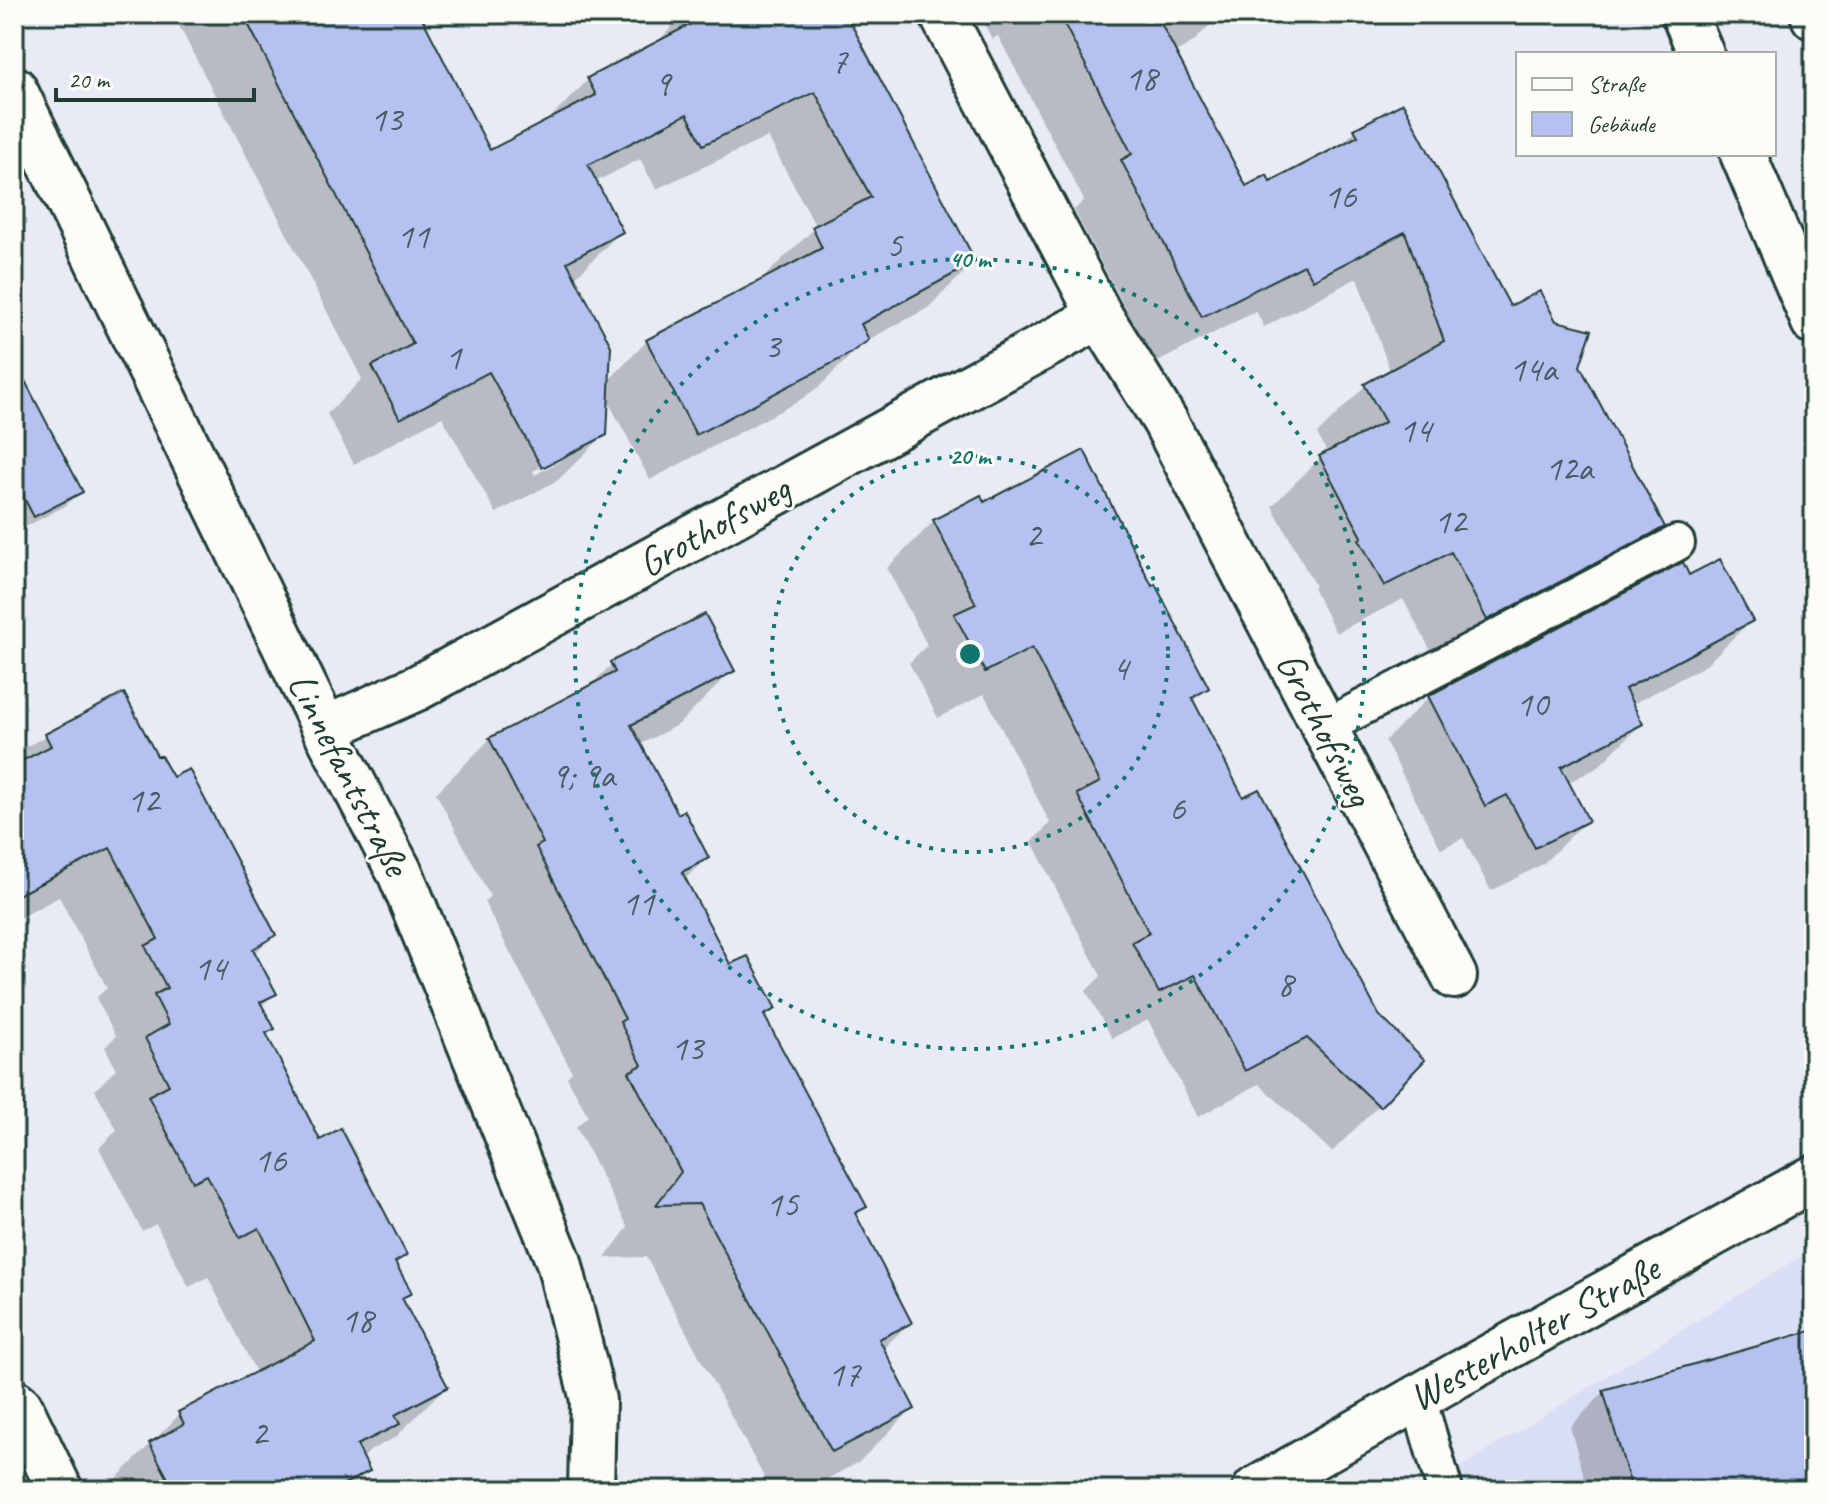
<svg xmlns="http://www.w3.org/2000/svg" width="1828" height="1504" font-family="Caveat,sans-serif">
  <rect width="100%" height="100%" fill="#e8eaf5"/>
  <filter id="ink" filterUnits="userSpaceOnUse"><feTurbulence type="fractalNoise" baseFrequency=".0125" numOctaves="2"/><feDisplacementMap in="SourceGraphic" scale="16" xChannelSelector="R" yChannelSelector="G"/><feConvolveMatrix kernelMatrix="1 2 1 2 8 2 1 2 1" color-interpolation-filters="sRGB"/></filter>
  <g filter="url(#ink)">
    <!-- built -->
    <path fill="#d9def4" d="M1814,1248V1490H1461L1456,1470Z"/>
    <!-- shadow -->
    <g fill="#0003" fill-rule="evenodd">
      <path d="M173,14H418L490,152L543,125L588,80L656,44L683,14H843L974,262L928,308L864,342L820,386L797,402L650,480L607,399L605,434L558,480L496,513L442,417L354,464L327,414L362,379ZM768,137L816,227L766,275L768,278L647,341L608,381L575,278L621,231L595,182L640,159L656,189ZM562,456V460L535,475L533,471Z"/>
      <path d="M979,14H1221L1193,42L1174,53L1245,189L1270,185L1337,149L1355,131L1510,309L1577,366L1662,526L1614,574L1439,666L1403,599L1336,633L1313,588L1315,586L1272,506L1320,458L1328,454L1317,434L1365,386L1390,371L1357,278L1264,327L1256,311L1154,364L1074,210L1084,200L998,36L992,39Z"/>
      <path d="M14,364L80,491L65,506L14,533Z"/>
      <path d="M983,504L1151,589L1207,688L1192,702L1379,1105L1332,1152L1259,1084L1198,1117L1148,1020L1112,1038L1086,991L1101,976L1032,842L1050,823L984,694L938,718L909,663L927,645L887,568L934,521Z"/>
      <path d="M1688,577L1750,621L1706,665L1631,705L1641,724L1597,768L1567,783L1587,820L1543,864L1491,891L1463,838L1441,849L1385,741L1429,697Z"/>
      <path d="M612,664L732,671L679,724L639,745L677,817L707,858L684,880L729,966L774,1009L764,1019L865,1207L855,1217L909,1323L882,1350L912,1409L859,1462L806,1490H771L646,1257L605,1258L628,1227L576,1127L588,1116L567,1077L572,1072L484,902L490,896L436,793L490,739L588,688Z"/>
      <path d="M123,696L156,759L274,935L254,954L275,993L261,1007L272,1029L265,1036L319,1142L405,1254L395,1265L410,1292L401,1301L446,1386L396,1437L371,1450L362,1459L368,1470L348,1490H105L180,1414L257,1374L208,1277L189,1287L156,1224L142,1231L99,1148L117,1130L95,1090L116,1069L105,1047L116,1036L96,998L107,988L59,897L14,921V753Z"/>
      <path d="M1814,1332V1490H1588L1570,1427L1604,1392Z"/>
    </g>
    <!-- building -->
    <g fill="#b6c1f1" stroke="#1f3d34" stroke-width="2">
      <path d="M243,14H420L490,150L596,95L587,78L710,14H846L976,262L861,324L869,340L846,356L696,435L646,340L822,248L812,227L871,197L815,92L703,145L687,114L588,165L623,232L567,262L611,346L607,435L542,468L489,372L400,419L372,366L413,344Z"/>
      <path d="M1059,14H1156L1246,186L1267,175L1270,182L1358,136L1354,129L1403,103L1510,306L1540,291L1556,321L1592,330L1580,366L1665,527L1487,620L1451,552L1384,586L1359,539L1362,537L1319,456L1385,422L1364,384L1444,341L1405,232L1313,280L1304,265L1202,317L1121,160L1132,154Z"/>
      <path d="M14,360L83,492L34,517L14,479Z"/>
      <path d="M1084,450L1152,586L1155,584L1209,688L1192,698L1243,797L1259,789L1379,1015L1425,1060L1380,1107L1307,1038L1245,1071L1195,975L1159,993L1132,942L1149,933L1077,794L1100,782L1032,648L985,672L954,614L976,604L933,520L981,495L984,502Z"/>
      <path d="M1720,559L1753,621L1625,689L1643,724L1561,767L1589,821L1535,848L1507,795L1485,806L1428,696L1683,562L1689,575Z"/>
      <path d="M705,614L735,671L631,725L678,814L684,810L709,858L682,872L730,964L748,956L776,1009L764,1015L867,1207L855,1213L912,1323L879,1339L915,1409L832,1452L699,1204L656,1205L681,1172L629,1072L642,1065L620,1022L625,1019L536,847L543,843L489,738L615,672L610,662Z"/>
      <path d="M124,693L157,756H161L173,777L189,769L276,935L253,949L277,994L260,1002L275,1029L266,1033L320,1140L341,1128L407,1255L395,1262L412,1293L402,1298L448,1387L395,1415L400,1424L357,1445L370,1471L332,1490H174L149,1443L184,1424L178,1412L315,1341L259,1228L240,1238L207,1175L193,1182L148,1096L169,1085L145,1038L169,1024L154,995L167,988L145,946L158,939L110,848L14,897V765L51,746L45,734Z"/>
      <path d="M1814,1330V1490H1632L1603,1390Z"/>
    </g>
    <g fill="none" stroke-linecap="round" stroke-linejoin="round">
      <defs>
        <g id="service">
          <path d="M1325,727L1677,543"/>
          <path d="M1418,1398L1445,1490"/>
        </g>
        <g id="minor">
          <path d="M14,89L325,729L401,875L559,1262L593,1400L591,1490"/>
          <path d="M1100,316L1165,421L1454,976"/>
          <path d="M325,729L417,688L1100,316L942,14"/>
          <path d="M14,1402L20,1407L60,1490"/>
          <path d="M1255,1490L1452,1378L1814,1178"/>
        </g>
        <g id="primary">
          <path d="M1684,14L1701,54"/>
          <path d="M1813,14L1814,17"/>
          <path d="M1743,154L1814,322"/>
        </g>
      </defs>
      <!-- service casing -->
      <use href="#service" stroke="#1f3d34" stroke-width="40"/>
      <!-- minor casing -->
      <use href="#minor" stroke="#1f3d34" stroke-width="50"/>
      <!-- primary casing -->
      <use href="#primary" stroke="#1f3d34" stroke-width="50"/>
      <!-- service -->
      <use href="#service" stroke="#fdfcf7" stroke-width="34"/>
      <!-- minor -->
      <use href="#minor" stroke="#fdfcf7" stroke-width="44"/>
      <!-- primary -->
      <use href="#primary" stroke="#fdfcf7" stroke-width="44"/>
    </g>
  </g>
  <!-- distance rings -->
  <g fill="none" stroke="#0f766e" stroke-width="4" stroke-dasharray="4 8">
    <circle cx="970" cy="654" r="198"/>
    <circle cx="970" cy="654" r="395"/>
  </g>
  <g text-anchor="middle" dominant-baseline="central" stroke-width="6" stroke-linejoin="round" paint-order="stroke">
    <!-- number labels -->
    <g font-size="36" fill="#455e63">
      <text x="839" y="61">7</text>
      <text x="1141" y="78">18</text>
      <text x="662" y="83">9</text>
      <text x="386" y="119">13</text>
      <text x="1340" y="196">16</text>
      <text x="413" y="236">11</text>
      <text x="894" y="245">5</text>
      <text x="772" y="346">3</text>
      <text x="453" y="357">1</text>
      <text x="1533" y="369">14a</text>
      <text x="1415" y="430">14</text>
      <text x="1569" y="468">12a</text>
      <text x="1450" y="521">12</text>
      <text x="1033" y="535">2</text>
      <text x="1120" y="668">4</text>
      <text x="1532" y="704">10</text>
      <text x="583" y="775">9; 9a</text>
      <text x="143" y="800">12</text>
      <text x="1177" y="808">6</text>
      <text x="638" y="903">11</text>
      <text x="210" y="968">14</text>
      <text x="1285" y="984">8</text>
      <text x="687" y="1048">13</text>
      <text x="270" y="1160">16</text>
      <text x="782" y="1204">15</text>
      <text x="357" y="1320">18</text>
      <text x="844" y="1374">17</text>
      <text x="259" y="1433">2</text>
    </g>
    <!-- street labels -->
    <g font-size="40" fill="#1f3d34" stroke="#fdfcf7">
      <text transform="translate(714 526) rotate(-29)">Grothofsweg</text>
      <text transform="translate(1325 729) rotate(63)">Grothofsweg</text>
      <text transform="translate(349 774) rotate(63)">Linnefantstraße</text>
      <text transform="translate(1534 1333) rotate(-29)">Westerholter Straße</text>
    </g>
  </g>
  <circle cx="970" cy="654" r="12" fill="#0f766e" stroke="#fdfcf7" stroke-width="4"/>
  <g font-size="24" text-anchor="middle" font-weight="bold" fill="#0f766e" stroke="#fdfcf7" stroke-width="6" stroke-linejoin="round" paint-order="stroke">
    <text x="970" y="267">40 m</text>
    <text x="970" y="464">20 m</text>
  </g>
  <!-- margin -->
  <rect width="1828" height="1504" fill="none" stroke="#fdfcf7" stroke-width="48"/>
  <rect x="24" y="24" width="1780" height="1456" fill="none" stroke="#1f3d34" stroke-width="3" filter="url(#ink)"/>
  <!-- legend -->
  <rect x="1516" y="52" width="260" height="104" fill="#fdfcf7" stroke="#a4b0a9" stroke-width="2"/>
  <rect x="1532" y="78" width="40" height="12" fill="#fdfcf7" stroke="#a4b0a9" stroke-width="2"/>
  <text x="1588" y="92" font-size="24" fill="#1f3d34">Straße</text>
  <rect x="1532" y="112" width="40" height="24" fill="#b6c1f1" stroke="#a4b0a9" stroke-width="2"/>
  <text x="1588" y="132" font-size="24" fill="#1f3d34">Gebäude</text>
  <!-- scale -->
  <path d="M56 88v12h198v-12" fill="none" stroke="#1f3d34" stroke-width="4"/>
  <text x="68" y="88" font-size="24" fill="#1f3d34" stroke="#fdfcf7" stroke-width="6" paint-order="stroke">20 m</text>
</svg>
